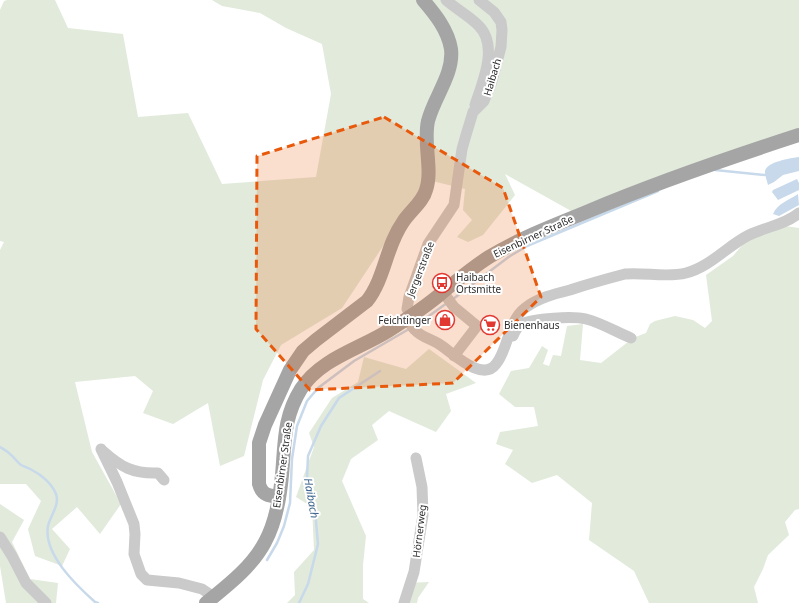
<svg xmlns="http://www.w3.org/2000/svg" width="799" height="603" font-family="'Noto Sans',sans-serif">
  <rect width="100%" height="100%" fill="#fff"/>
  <!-- green -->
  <g fill="#e1eadb">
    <path d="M7,0H55L68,28L123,34L138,117L188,113L222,184L316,177L331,94L322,44L286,28L260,13L222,6L212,0H799V132L573,212L505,174L515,195L483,235L468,242L457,237L472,220L463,210L465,189L424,179L417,195L342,308L281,345L263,380L244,456L220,466L208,403L173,424L143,413L153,391L135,376L75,382L92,452L121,504L100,534L77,507L52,529L70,549L62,566L35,556L28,529L41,501L26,484H0V250L4,242L0,241V10L4,1Z"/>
    <path d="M778,225L799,228V509L795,510L785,522L789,535L768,555L763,569L754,587L758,603H649L634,571L589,540L592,503L557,475L532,483L505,464L513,450L496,444L500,432L538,426L534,407H515L499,394L511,371L529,368L542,346L548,350L543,364L549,366L553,355L561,356L567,326L583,324L580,360L601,363L633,338L646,333L650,324L655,321L675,316L693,320L705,328L712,321L706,275L733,256L750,236Z"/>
    <path d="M429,349L476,383L446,394L451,411L436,432L389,411L372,425L378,440L351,459L342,481L366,536L363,565V599L369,603H287L295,595L294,572L314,550L312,507L296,497L314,447L309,433L332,398L358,382L364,357L406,369Z"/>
    <path d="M0,504L24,520L12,542L30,579L58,583L56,603H6L0,566Z"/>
    <path d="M429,582L418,598L417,603H401L406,583Z"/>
  </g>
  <!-- water -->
  <g fill="#c7d9ea">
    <path d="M799,157V171L783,175L774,182L768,185C767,181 765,176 765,172C765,162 791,158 799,157Z"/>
    <path d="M797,179L799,183V190L778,200L772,192L773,190Z"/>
    <path d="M798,194L799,205L779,216L773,214C777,204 789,200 798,194Z"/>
  </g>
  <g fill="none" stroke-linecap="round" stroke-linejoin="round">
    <!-- stream -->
    <g stroke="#c7d9ea" stroke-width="2.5">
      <path d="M715,170L765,175L767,174"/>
      <path d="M453,299L510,256L527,246L658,191"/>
      <path d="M415,326L447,303"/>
      <path d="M0,447C3,449 7,451 10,454C14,457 17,462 21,465C25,467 29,468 32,470C42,475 52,484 56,494C60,505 50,516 48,526C43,554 76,585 95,602L98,603"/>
      <path d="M267,560L277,543L284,526L290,503L292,459L297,426L307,401L318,388L354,361L409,329"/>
      <path d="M299,603L308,584L318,544L315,510L312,489L307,477L308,456L321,426L339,398L380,371"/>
    </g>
    <!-- minor -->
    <g stroke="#cacaca" stroke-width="11">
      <path d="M446,0C456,9 468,15 478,25C499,45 483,81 475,105"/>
      <path d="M443,292L454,307L477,326L454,356"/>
      <path d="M411,315L407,309L409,297L428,244L454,205L462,149L466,135L473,112L484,101L491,84L501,47L502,30L501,22L494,12L479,0"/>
      <path d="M407,318C409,322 412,327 415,330C421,337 431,339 439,344C452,352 482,383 496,364C508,350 508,321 525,308C538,298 554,294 570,290C588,284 606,279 625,274C644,272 667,278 686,273C710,267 727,246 749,235C765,227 785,225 799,213"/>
      <path d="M513,336C515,331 518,326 522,324C533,318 574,316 586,319C602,323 616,332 631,338"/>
      <path d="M101,449L117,482L134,524L135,534L134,554L141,574L147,580L179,583L202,589L214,597"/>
      <path d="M103,451C121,467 133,474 158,473L164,480"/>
      <path d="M0,537L12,556L26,583L46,603"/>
      <path d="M404,603L414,572L423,515L422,487L416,458"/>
    </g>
    <!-- major -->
    <g stroke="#a5a5a5" stroke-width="14">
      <path d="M279,497C269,496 262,495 259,484V443L265,425L290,370L303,351L316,340L367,301C385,278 386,246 403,222C410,211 423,202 426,190C433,170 423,143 428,121C434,97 454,74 451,49C448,30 435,14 423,0"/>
      <path d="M206,603C227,586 252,567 265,542C276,522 280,497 282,475C285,443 283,418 301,389C320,359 359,349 388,331C407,319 427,306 444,291C459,279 473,267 489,257C520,238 555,225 589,211C658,182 728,158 799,135"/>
    </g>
  </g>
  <!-- marked area -->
  <path fill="#e8590c" fill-opacity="0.2" stroke="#e8590c" stroke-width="3" stroke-dasharray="8 5" stroke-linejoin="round" d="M384,117L503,188L541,297L453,383L310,390L256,329L257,156Z"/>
  <!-- icons -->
  <defs>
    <symbol id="bus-ring" viewBox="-11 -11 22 22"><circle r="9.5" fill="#fff" stroke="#e23832" stroke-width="1.5"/><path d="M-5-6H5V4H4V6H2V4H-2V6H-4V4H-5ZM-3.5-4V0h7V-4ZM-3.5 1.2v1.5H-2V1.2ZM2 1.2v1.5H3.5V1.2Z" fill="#e23832"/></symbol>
    <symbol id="shop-ring" viewBox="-11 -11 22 22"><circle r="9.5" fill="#fff" stroke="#e23832" stroke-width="1.5"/><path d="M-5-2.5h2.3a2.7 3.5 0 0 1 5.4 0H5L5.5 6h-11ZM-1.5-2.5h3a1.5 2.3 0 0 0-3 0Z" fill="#e23832"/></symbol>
    <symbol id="supermarket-ring" viewBox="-11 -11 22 22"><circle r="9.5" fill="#fff" stroke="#e23832" stroke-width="1.5"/><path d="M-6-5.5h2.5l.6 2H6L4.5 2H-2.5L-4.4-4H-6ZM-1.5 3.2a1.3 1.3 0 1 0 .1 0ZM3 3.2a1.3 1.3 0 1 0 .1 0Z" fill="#e23832"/></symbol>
  </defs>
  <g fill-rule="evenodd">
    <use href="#bus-ring" x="431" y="272" width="22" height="22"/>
    <use href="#shop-ring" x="434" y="309" width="22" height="22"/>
    <use href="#supermarket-ring" x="479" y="314" width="22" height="22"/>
  </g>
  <g text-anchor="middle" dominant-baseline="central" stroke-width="4" stroke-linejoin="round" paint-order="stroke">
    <!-- street labels -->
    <g font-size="10" fill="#2d2d2d" stroke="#fff">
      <text transform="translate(492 77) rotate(-73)">Haibach</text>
      <text transform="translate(533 236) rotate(-25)">Eisenbirner Straße</text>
      <text transform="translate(420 269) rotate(-69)">Jergerstraße</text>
      <text transform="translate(282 465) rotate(-82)">Eisenbirner Straße</text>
      <text transform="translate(419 531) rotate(-83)">Hörnerweg</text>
    </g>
    <!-- poi labels -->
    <g font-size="10" fill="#2d2d2d" stroke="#fff" text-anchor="start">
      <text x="456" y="277">Haibach<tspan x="456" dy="12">Ortsmitte</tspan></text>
      <text x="431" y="320" text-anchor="end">Feichtinger</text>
      <text x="504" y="325">Bienenhaus</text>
    </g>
    <!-- water labels -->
    <g font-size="11" font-style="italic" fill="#3d658d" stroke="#fff">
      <text transform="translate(312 498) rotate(80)">Haibach</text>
    </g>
  </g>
</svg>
